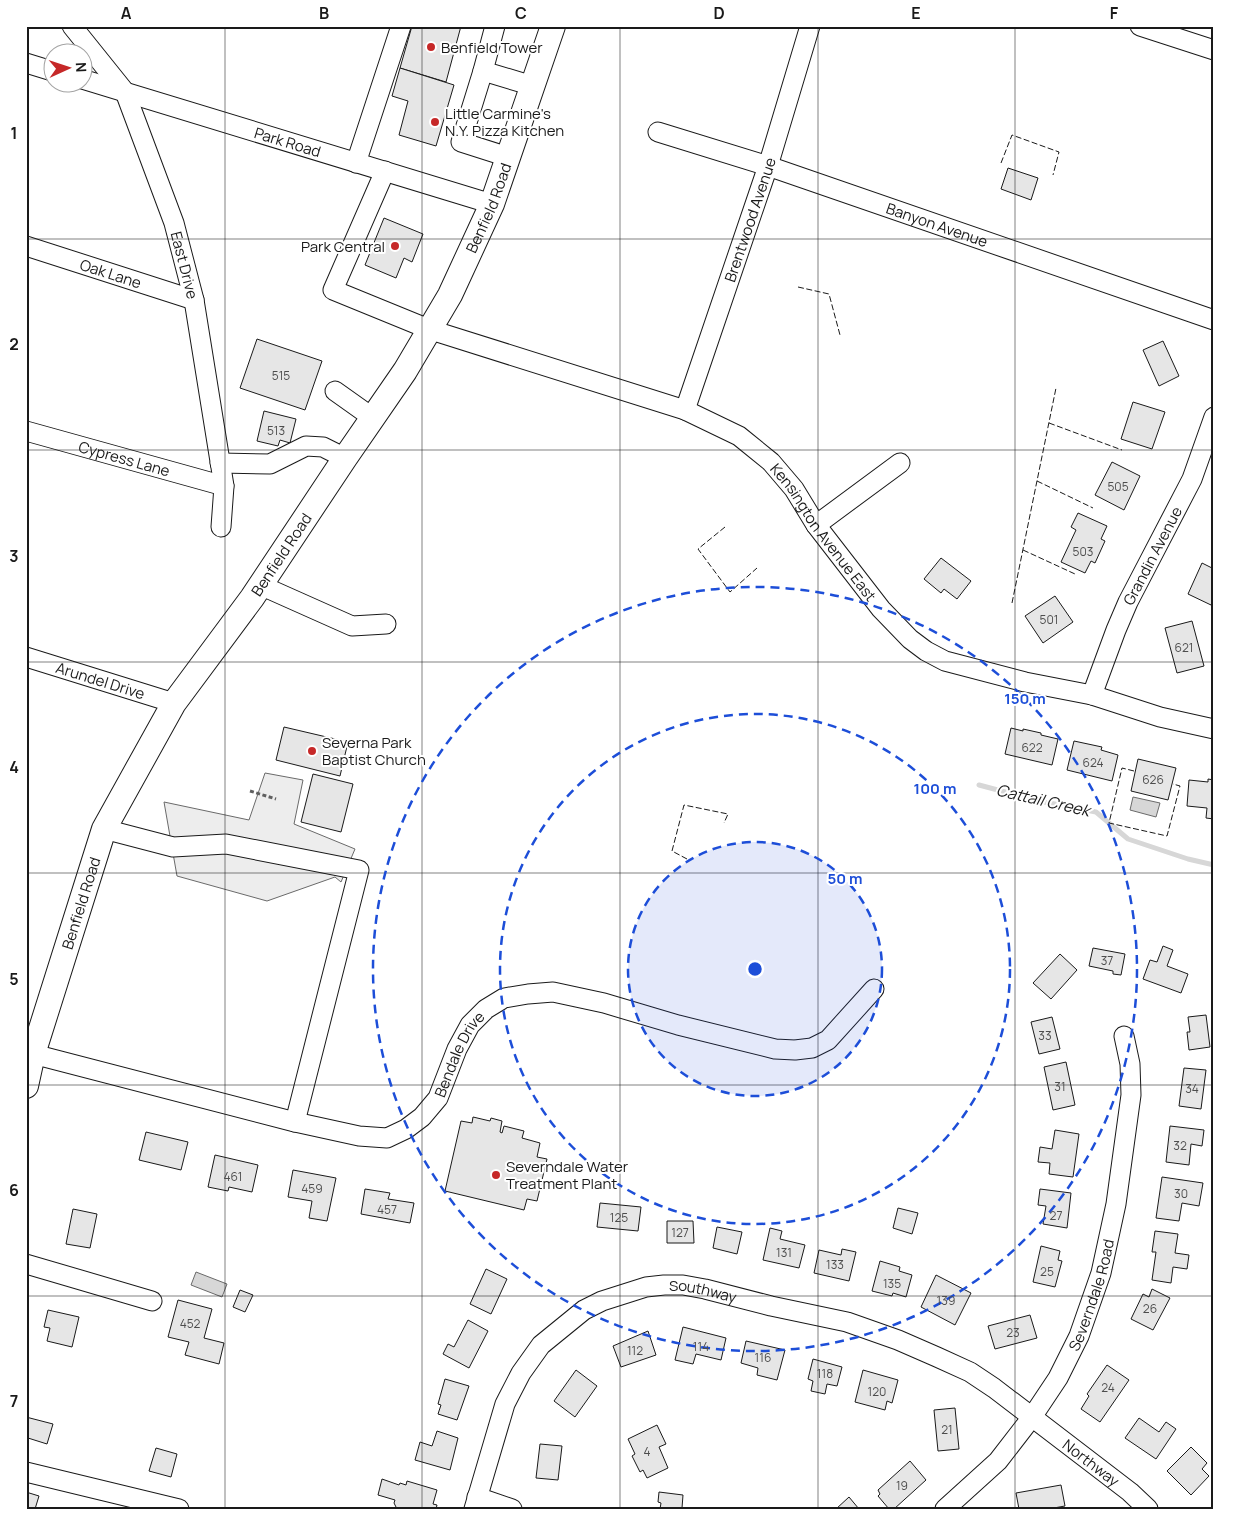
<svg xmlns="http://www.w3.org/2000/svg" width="1240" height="1535" font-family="Manrope,sans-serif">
  <rect width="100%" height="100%" fill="#fff"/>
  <!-- built -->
  <path fill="#ededed" stroke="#6a6a6a" d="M265,773L303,780L294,824L355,849L341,882L335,877L267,901L177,876L164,802L249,820Z"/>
  <!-- water -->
  <g fill="#d7d7d7" stroke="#6a6a6a">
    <path d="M1133,797L1160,803L1156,817L1130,810Z"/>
    <path d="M196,1272L227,1284L222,1297L191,1285Z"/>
  </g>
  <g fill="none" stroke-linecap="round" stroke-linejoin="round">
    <!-- stream -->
    <path stroke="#d7d7d7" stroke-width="5" d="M979,785L1039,801L1096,812L1128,839L1188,859L1214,865"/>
  </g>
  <!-- building -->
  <g fill="#e6e6e6" stroke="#1a1a1a">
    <path d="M412,26H461L446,82L400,68Z"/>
    <path d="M400,68L454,85L436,146L399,135L408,101L392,96Z"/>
    <path d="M1008,168L1038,178L1031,200L1001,189Z"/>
    <path d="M384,218L423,234L412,262L404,258L396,278L365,265Z"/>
    <path d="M257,339L322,361L305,410L240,388Z"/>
    <path d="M1163,341L1179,376L1159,386L1143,350Z"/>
    <path d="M1133,402L1165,412L1152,449L1121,439Z"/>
    <path d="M264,411L296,419L290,443L280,440L278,446L257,441Z"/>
    <path d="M1112,462L1140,476L1124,510L1095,495Z"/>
    <path d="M1078,513L1107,526L1101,539L1105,541L1095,563L1091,561L1085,573L1061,562L1076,530L1071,527Z"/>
    <path d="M941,558L971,581L957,599L944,589L941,593L924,579Z"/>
    <path d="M1202,563L1214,569V598L1211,605L1188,594Z"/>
    <path d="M1055,596L1073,622L1043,643L1025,616Z"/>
    <path d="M1192,621L1204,666L1177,673L1165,628Z"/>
    <path d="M284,727L348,742L340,776L276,760Z"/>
    <path d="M1011,728L1023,731V729L1041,733V735L1058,739L1052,765L1005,754Z"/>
    <path d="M1074,741L1102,747L1101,750L1118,755L1112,781L1067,770Z"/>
    <path d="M1138,759L1176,768L1168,800L1131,791Z"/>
    <path d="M313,774L353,784L341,832L301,822Z"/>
    <path d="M1208,779L1214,780V819L1206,818L1207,808L1187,806L1189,780L1208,782Z"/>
    <path d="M1163,946L1173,950L1167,966L1188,974L1181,993L1143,979L1150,960L1157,962Z"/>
    <path d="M1093,948L1125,954L1121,975L1113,974V971L1089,966Z"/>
    <path d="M1060,954L1077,970L1051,999L1033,983Z"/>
    <path d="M1206,1015L1210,1047L1189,1050L1187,1032H1190L1188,1017Z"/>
    <path d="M1052,1017L1060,1049L1039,1054L1031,1022Z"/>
    <path d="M1066,1062L1075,1105L1053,1110L1044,1067Z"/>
    <path d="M1184,1068L1206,1070L1201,1109L1179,1106Z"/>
    <path d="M473,1117L490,1121L491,1118L502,1121L500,1132L502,1133L504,1126L524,1131L522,1138L540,1143L537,1157L547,1159L537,1201L527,1199L524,1210L445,1191L461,1121L472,1123Z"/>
    <path d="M1170,1126L1204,1130L1202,1146L1191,1144L1189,1165L1166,1162Z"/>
    <path d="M1055,1130L1079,1134L1073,1177L1049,1174L1050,1163L1038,1162L1040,1147L1052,1149Z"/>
    <path d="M146,1132L188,1142L181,1170L139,1160Z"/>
    <path d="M215,1155L258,1165L252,1192L229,1187L228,1191L208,1187Z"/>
    <path d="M293,1170L336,1178L327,1221L309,1218L312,1201L288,1197Z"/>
    <path d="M1162,1177L1203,1183L1199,1206L1182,1203L1179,1221L1156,1218Z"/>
    <path d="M365,1189L390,1193L388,1199L414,1203L410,1223L361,1214Z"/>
    <path d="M1040,1189L1071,1193L1067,1228L1043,1224L1046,1206L1038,1205Z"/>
    <path d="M600,1203L641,1207L638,1231L597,1227Z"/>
    <path d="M898,1208L918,1213L912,1234L893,1228Z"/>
    <path d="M73,1209L97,1214L90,1248L66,1244Z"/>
    <path d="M667,1221H693L694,1243H667Z"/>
    <path d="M717,1227L742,1232L737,1254L713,1248Z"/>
    <path d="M770,1228L782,1231L780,1239L805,1245L799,1268L763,1260Z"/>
    <path d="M1155,1231L1178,1234L1175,1253L1189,1255L1187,1269L1173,1267L1171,1283L1152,1280L1156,1252H1152Z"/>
    <path d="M1041,1246L1060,1251L1058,1260L1062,1261L1055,1287L1033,1282Z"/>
    <path d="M842,1249L856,1252L849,1281L814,1273L819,1250L841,1255Z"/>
    <path d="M880,1261L900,1267L899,1271L912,1275L906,1297L893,1293L892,1296L872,1291Z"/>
    <path d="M486,1269L507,1279L491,1314L470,1304Z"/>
    <path d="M936,1275L971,1293L955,1325L921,1307Z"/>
    <path d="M1152,1289L1170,1298L1153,1330L1131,1319L1143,1294L1149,1297Z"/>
    <path d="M240,1290L253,1295L245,1312L233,1307Z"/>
    <path d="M178,1300L212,1309L204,1338L224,1343L219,1364L185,1355L189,1342L168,1337Z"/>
    <path d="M48,1310L79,1317L72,1347L47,1341L50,1328L44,1327Z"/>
    <path d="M1030,1315L1037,1338L995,1349L988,1326Z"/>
    <path d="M468,1320L488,1331L469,1368L443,1354L448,1344L454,1347Z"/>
    <path d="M683,1327L726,1338L721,1360L696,1354L693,1364L675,1360Z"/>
    <path d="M648,1331L656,1355L621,1367L613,1346Z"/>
    <path d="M746,1341L785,1350L777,1380L757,1375L758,1368L741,1363Z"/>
    <path d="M813,1359L842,1367L837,1386L827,1384L825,1394L811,1391L813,1381L808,1379Z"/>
    <path d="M1107,1365L1129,1380L1100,1422L1081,1409L1089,1396L1087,1394Z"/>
    <path d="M576,1370L597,1386L575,1417L554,1401Z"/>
    <path d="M863,1370L898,1380L892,1403L887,1401L885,1410L855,1402Z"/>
    <path d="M445,1379L469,1386L457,1420L438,1414L441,1405L438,1404Z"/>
    <path d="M955,1408L959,1449L938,1451L934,1410Z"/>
    <path d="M26,1417L53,1424L47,1444L28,1438L26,1443Z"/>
    <path d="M1139,1418L1159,1432L1166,1422L1176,1429L1156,1459L1125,1438Z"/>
    <path d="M657,1425L666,1444L659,1447L668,1468L647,1478L643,1470L640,1472L632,1456L635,1454L628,1439Z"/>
    <path d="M437,1431L458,1438L450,1470L415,1460L420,1442L432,1446Z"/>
    <path d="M540,1444L562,1446L558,1480L536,1478Z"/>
    <path d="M1191,1447L1207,1463L1202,1469L1209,1476L1191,1495L1167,1471Z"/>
    <path d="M156,1448L177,1454L171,1477L149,1471Z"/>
    <path d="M910,1461L926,1480L894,1509H889L878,1496L880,1494L878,1490Z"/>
    <path d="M382,1479L399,1485L400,1483L406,1485L407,1481L437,1490L433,1504L437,1505L436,1509H397L394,1503L395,1500L378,1495Z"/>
    <path d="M1061,1485L1065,1506L1048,1509H1019L1016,1493Z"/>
    <path d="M26,1492L39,1496L35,1509H26Z"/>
    <path d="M659,1492L683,1495L682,1508L688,1509H660L661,1503L658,1502Z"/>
    <path d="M849,1497L859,1509H836Z"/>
  </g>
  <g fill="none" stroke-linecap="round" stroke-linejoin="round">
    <defs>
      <g id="minor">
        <path id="s1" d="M72,26L125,92L174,223L194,300L224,486L221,527"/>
        <path d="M495,26L483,71L533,86"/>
        <path d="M1140,26L1214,50"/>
        <path d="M26,63L52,71"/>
        <path d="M483,71L461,142L508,157"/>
        <path id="s2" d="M82,79L492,204"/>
        <path id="s3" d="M658,132L768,166L1214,320"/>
        <path d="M356,163L401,26"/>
        <path id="s4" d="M385,171L333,290L431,330L685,410L739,436L771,462L794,489L816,525L881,609L910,639L926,651L945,661L1025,682L1092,695L1160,717L1214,729"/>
        <path id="s5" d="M26,246L194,300"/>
        <path d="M335,391L373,418"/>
        <path id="s6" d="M685,410L768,166L810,26"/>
        <path id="s7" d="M26,431L224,486"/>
        <path d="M220,463L270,464L306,446L323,447L345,458"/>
        <path d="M816,525L900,463"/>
        <path d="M260,585L352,626L386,624"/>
        <path id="s8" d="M26,657L174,703"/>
        <path id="s9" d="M1092,695L1116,630L1128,602L1192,479L1214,417"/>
        <path d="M104,829L173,847L226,844L359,870L295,1122"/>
        <path id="s10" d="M33,1054L295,1122L359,1136L387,1138L406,1129L422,1117L438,1098L457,1049L470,1025L486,1009L504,998L528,994L553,992L604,1003L678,1025L775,1049L795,1050L812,1048L828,1040L874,989"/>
        <path d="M26,1264L152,1301"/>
        <path d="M26,1472L179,1509"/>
        <path d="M477,1497L512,1509"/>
        <path id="s11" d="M474,1509L505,1404L521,1373L541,1345L584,1310L602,1301L646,1287L664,1285H683L705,1289L771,1306L847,1322L898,1340L937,1357L970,1372L994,1388L1130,1492L1148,1509"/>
        <path id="s12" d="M945,1509L998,1461L1032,1417L1058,1378L1079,1336L1101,1273L1116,1204L1131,1095L1130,1064L1124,1036"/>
      </g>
      <g id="major">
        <path id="s13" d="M26,1086L33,1054L104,829L174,703L252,598L345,458L405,371L450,295L492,204L553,26"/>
      </g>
    </defs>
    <!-- minor casing -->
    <use href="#minor" stroke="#1a1a1a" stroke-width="21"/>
    <!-- major casing -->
    <use href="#major" stroke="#1a1a1a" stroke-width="26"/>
    <!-- path -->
    <path stroke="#5f5f5f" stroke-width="3" stroke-dasharray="4 2.5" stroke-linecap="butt" d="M250,791L276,799"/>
    <!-- minor -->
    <use href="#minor" stroke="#fff" stroke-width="19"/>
    <!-- major -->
    <use href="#major" stroke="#fff" stroke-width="24"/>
    <!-- fence -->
    <g stroke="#1a1a1a" stroke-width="1" stroke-dasharray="6 2.5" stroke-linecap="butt">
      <path d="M1001,163L1012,135L1059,152L1053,175"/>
      <path d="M798,287L829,294L840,335"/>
      <path d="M1049,423L1122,450"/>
      <path d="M1037,481L1093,508"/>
      <path d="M725,527L698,549L730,592L757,568"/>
      <path d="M1023,550L1075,574"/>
      <path d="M1012,603L1056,388"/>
      <path d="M1134,771L1122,768L1109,823L1167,836L1180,786L1173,784"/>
      <path d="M687,859L672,851L684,805L728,814L724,823"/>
    </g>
  </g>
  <!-- grid -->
  <path fill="none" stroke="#1a1a1a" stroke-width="1" stroke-opacity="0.55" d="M225,26V1509M422,26V1509M620,26V1509M818,26V1509M1015,26V1509M26,239H1214M26,450H1214M26,662H1214M26,873H1214M26,1085H1214M26,1296H1214"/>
  <!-- distance rings -->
  <circle cx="755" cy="969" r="127" fill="#1d4ed8" fill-opacity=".12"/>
  <g fill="none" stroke="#1d4ed8" stroke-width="2.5" stroke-dasharray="9 6">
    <circle cx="755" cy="969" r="127"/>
    <circle cx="755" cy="969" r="255"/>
    <circle cx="755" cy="969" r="382"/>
  </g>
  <!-- markers -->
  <g fill="#c62828" stroke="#fff" stroke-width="2">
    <circle cx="431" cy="47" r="5"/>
    <circle cx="435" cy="122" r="5"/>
    <circle cx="395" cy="246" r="5"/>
    <circle cx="312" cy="751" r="5"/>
    <circle cx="496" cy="1175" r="5"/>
  </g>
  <g text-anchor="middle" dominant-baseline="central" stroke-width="4" stroke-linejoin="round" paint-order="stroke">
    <!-- number labels -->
    <g font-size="12" fill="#4d4d4d">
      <text x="281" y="375">515</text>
      <text x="276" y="430">513</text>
      <text x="1118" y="486">505</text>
      <text x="1083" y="551">503</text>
      <text x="1049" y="619">501</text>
      <text x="1184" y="647">621</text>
      <text x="1032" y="747">622</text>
      <text x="1093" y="762">624</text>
      <text x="1153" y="779">626</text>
      <text x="1107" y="960">37</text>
      <text x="1045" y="1035">33</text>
      <text x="1060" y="1086">31</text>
      <text x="1192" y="1088">34</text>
      <text x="1180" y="1145">32</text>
      <text x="233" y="1176">461</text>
      <text x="312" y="1188">459</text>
      <text x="1181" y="1193">30</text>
      <text x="387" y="1209">457</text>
      <text x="1056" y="1215">27</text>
      <text x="619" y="1217">125</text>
      <text x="680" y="1232">127</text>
      <text x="784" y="1252">131</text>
      <text x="835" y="1264">133</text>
      <text x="1047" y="1271">25</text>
      <text x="892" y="1283">135</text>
      <text x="946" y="1300">139</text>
      <text x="1150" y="1308">26</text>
      <text x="190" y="1323">452</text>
      <text x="1013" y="1332">23</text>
      <text x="701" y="1346">114</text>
      <text x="635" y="1350">112</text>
      <text x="763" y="1357">116</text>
      <text x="825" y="1373">118</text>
      <text x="1108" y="1387">24</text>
      <text x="877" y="1391">120</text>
      <text x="947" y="1429">21</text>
      <text x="647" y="1451">4</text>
      <text x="902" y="1485">19</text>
    </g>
    <!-- poi labels -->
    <g font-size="15" fill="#1a1a1a" stroke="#fff" text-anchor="start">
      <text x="441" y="47">Benfield Tower</text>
      <text x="445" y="113">Little Carmine's<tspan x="445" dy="17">N.Y. Pizza Kitchen</tspan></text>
      <text x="385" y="246" text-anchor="end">Park Central</text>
      <text x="322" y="742">Severna Park<tspan x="322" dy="17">Baptist Church</tspan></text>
      <text x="506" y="1166">Severndale Water<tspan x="506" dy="17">Treatment Plant</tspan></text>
    </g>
    <!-- street labels -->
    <g font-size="15" fill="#1a1a1a" stroke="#fff">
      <text stroke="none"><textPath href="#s2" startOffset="215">Park Road</textPath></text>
      <text stroke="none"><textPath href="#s13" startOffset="1001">Benfield Road</textPath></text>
      <text stroke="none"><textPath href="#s6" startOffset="201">Brentwood Avenue</textPath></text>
      <text stroke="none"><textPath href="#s3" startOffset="294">Banyon Avenue</textPath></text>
      <text stroke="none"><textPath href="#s1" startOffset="268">East Drive</textPath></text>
      <text stroke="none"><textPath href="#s5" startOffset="89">Oak Lane</textPath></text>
      <text stroke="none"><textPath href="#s7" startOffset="102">Cypress Lane</textPath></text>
      <text stroke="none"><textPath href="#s4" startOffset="691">Kensington Avenue East</textPath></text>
      <text stroke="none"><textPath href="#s13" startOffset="596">Benfield Road</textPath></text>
      <text stroke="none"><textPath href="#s9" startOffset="152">Grandin Avenue</textPath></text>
      <text stroke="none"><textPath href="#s8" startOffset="78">Arundel Drive</textPath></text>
      <text stroke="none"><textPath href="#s13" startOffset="191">Benfield Road</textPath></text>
      <text stroke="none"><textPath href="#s10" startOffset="479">Bendale Drive</textPath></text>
      <text stroke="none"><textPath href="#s11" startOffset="358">Southway</textPath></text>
      <text stroke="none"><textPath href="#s12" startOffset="264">Severndale Road</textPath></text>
      <text stroke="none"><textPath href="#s11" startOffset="790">Northway</textPath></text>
    </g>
    <!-- water labels -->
    <g font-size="16" font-style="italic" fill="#1a1a1a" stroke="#fff">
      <text transform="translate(1043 800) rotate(13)">Cattail Creek</text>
    </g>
  </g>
  <circle cx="755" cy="969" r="8" fill="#1d4ed8" stroke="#fff" stroke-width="2.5"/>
  <g font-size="15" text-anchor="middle" font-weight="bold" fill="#1d4ed8" stroke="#fff" stroke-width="4" stroke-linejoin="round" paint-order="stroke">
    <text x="1025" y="704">150 m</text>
    <text x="935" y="794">100 m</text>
    <text x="845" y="884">50 m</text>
  </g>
  <!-- border -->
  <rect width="1240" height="1535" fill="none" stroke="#ffffff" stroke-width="55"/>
  <!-- north arrow -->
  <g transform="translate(68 68) rotate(87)"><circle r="24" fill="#ffffff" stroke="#a3a3a3"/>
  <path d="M0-4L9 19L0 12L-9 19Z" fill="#c62828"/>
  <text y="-8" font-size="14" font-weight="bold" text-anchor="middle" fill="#1a1a1a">N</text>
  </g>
  <rect x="28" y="28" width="1184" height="1480" fill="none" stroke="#1a1a1a" stroke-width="2"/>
  <g font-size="16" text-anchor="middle" font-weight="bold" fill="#1a1a1a">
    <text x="126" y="19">A</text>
    <text x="324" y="19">B</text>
    <text x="521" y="19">C</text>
    <text x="719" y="19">D</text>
    <text x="916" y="19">E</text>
    <text x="1114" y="19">F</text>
    <text x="14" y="139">1</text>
    <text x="14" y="350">2</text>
    <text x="14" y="562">3</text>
    <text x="14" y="773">4</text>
    <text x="14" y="985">5</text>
    <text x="14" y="1196">6</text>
    <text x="14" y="1407">7</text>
  </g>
</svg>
